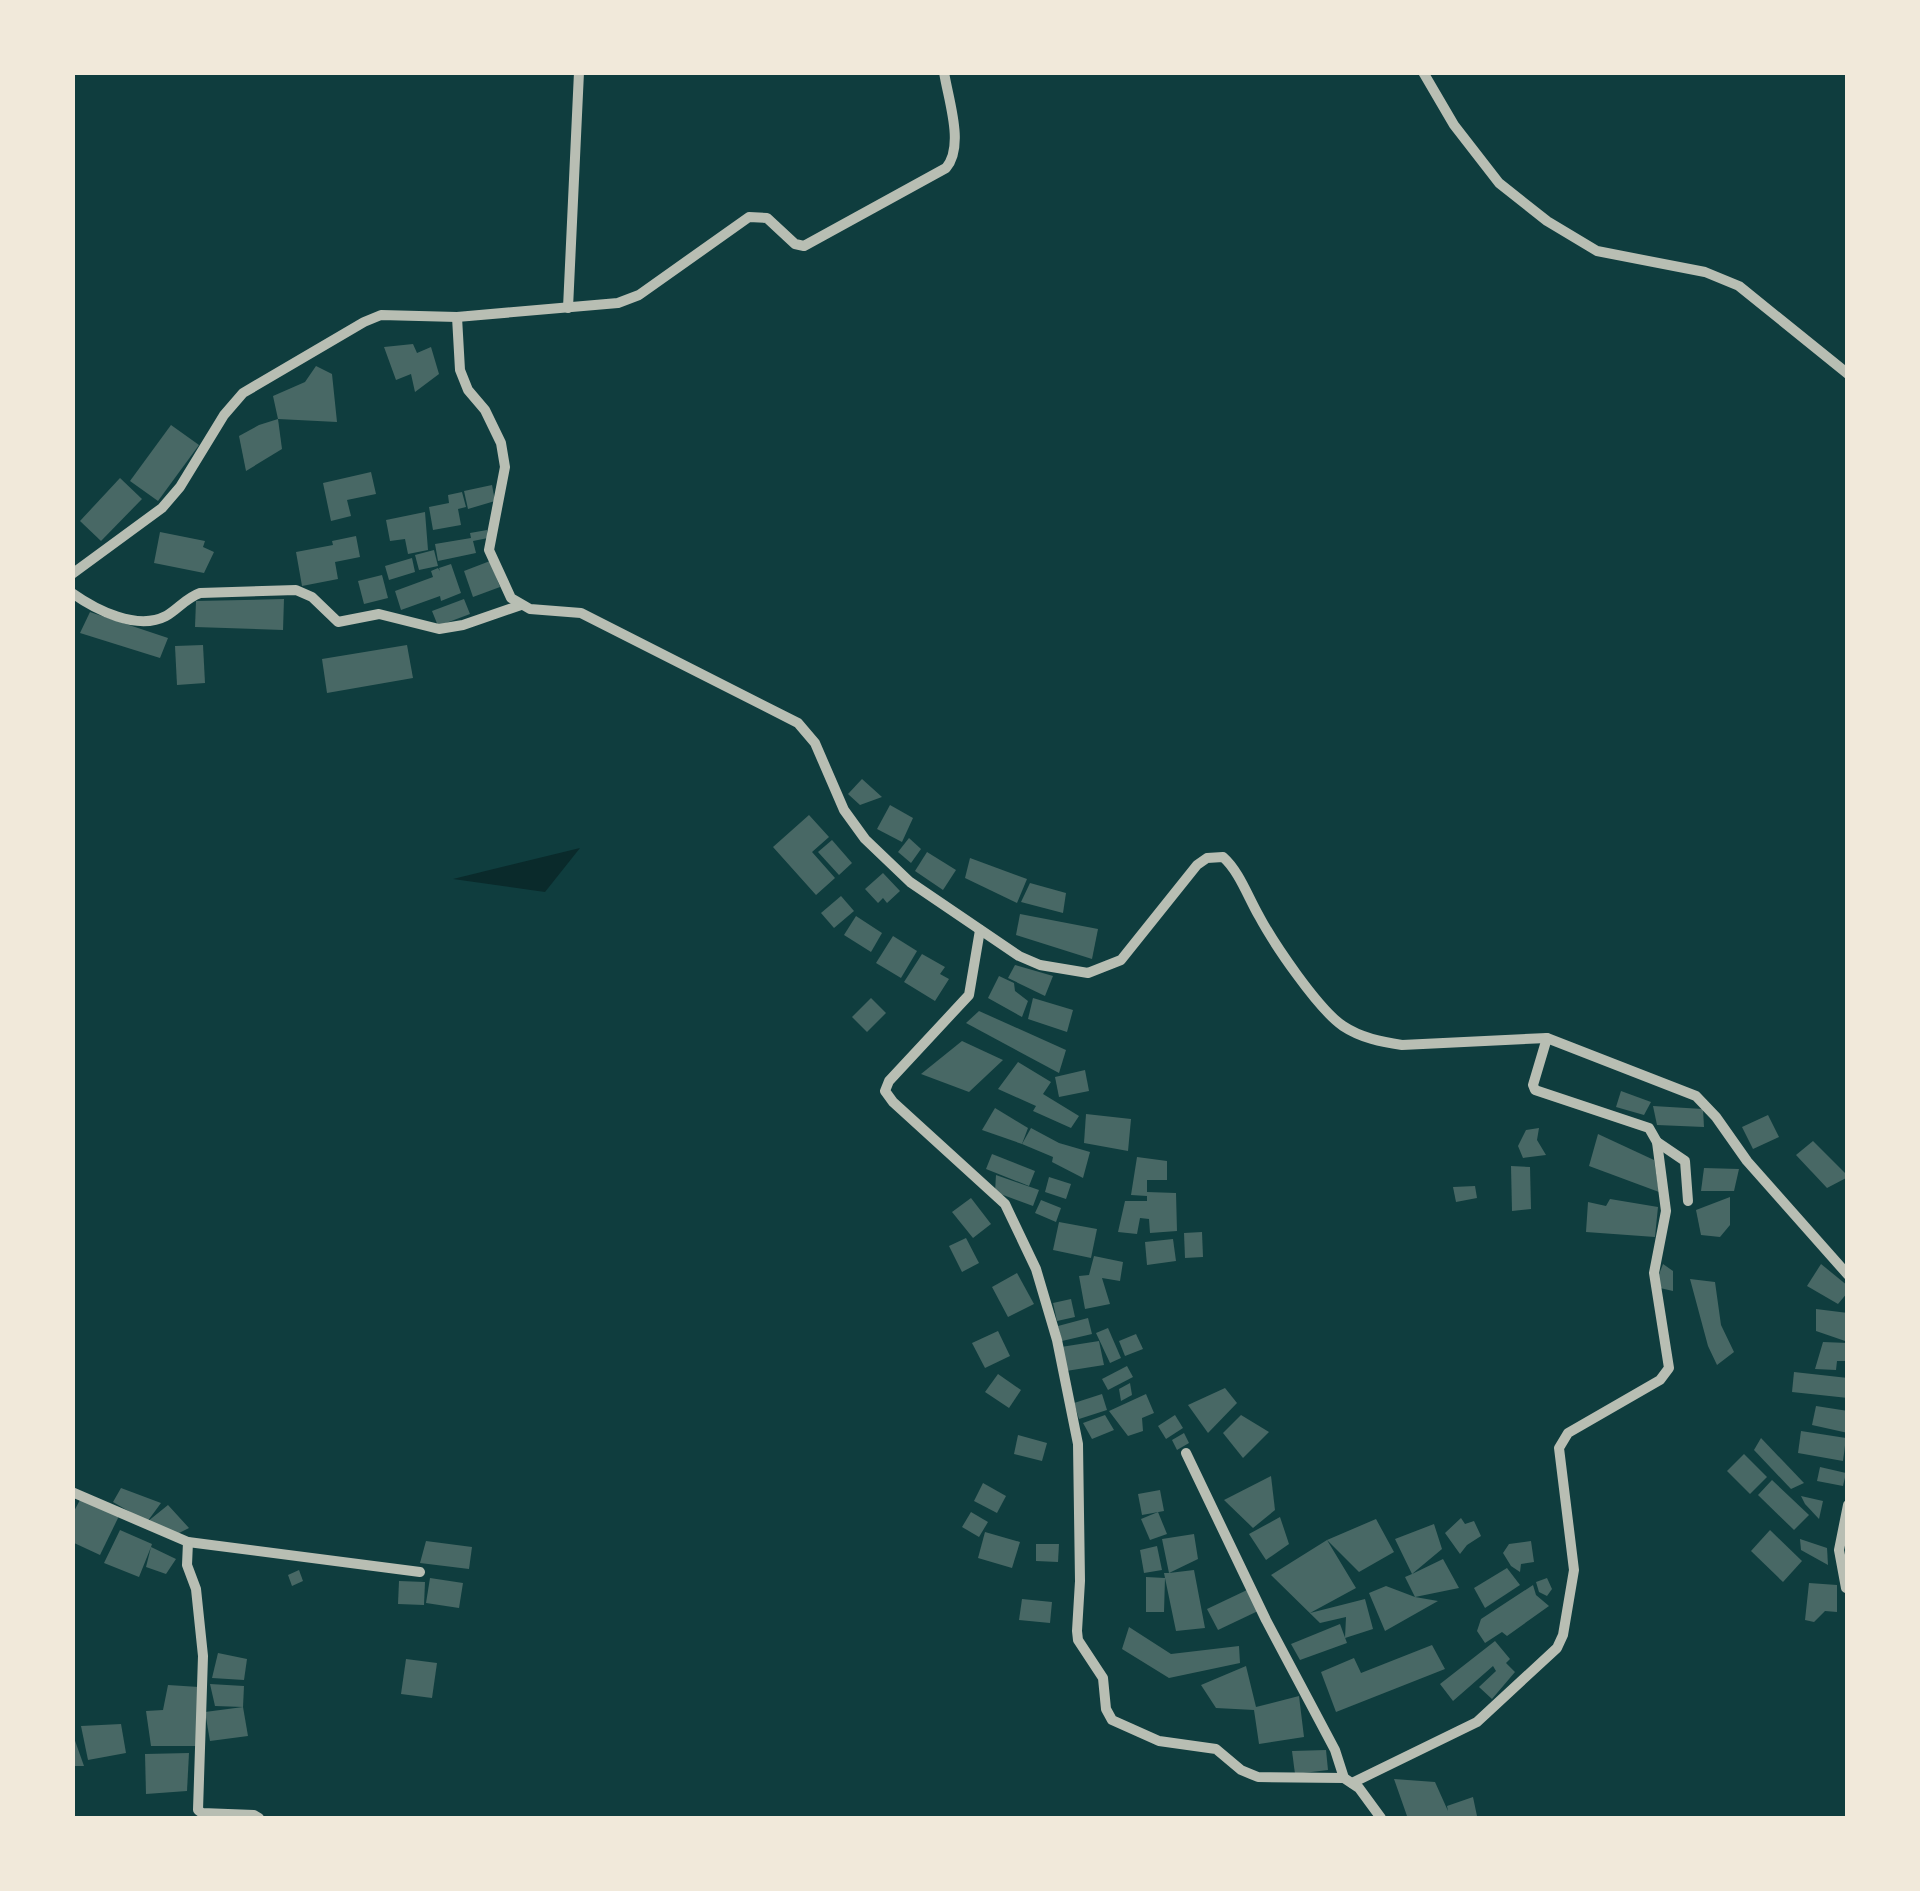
<svg xmlns="http://www.w3.org/2000/svg" width="1920" height="1891" font-family="'Zilla Slab',serif">
  <rect width="100%" height="100%" fill="#0f3d3e"/>
  <!-- water -->
  <path fill="#0a2a2b" d="M580,848L545,892L453,879Z"/>
  <!-- building -->
  <g fill="#486865">
    <path d="M413,344L417,353L431,347L439,374L415,392L411,374L396,380L384,347Z"/>
    <path d="M316,366L332,374L337,422L278,419L273,396L305,382Z"/>
    <path d="M278,419L282,449L246,471L239,436L259,425Z"/>
    <path d="M171,425L199,445L158,501L130,481Z"/>
    <path d="M371,472L376,494L347,500L351,516L331,521L323,483Z"/>
    <path d="M120,478L142,499L101,541L80,521Z"/>
    <path d="M492,485L495,501L468,509L464,491Z"/>
    <path d="M462,492L466,507L458,509L461,525L433,530L429,507L449,503L448,495Z"/>
    <path d="M425,512L428,550L408,554L405,539L390,541L386,520Z"/>
    <path d="M487,530L488,538L473,541L476,553L438,561L435,544L471,538L470,533Z"/>
    <path d="M160,532L205,541L203,547L214,552L204,573L154,563Z"/>
    <path d="M356,536L360,557L335,562L338,579L302,586L296,552L333,545L332,541Z"/>
    <path d="M434,550L438,566L419,570L415,555Z"/>
    <path d="M412,558L415,572L389,580L385,566Z"/>
    <path d="M490,561L500,587L473,597L464,571Z"/>
    <path d="M451,564L461,593L441,601L440,596L401,610L395,591L433,577L431,571L438,568L440,571L439,568Z"/>
    <path d="M382,575L388,598L364,604L358,581Z"/>
    <path d="M284,599L283,630L195,627L196,601Z"/>
    <path d="M464,599L470,614L438,626L432,611Z"/>
    <path d="M90,612L168,638L160,658L80,633Z"/>
    <path d="M203,645L205,683L177,685L175,646Z"/>
    <path d="M407,645L413,678L327,693L322,659Z"/>
    <path d="M862,779L882,797L860,805L848,794Z"/>
    <path d="M890,805L913,818L902,842L877,829Z"/>
    <path d="M809,815L829,837L812,852L835,878L816,895L773,847Z"/>
    <path d="M909,838L921,849L911,863L898,852Z"/>
    <path d="M832,840L852,863L839,875L818,852Z"/>
    <path d="M927,852L956,870L943,890L915,871Z"/>
    <path d="M970,858L1027,879L1017,903L965,878Z"/>
    <path d="M883,873L900,891L887,903L883,898L878,903L865,889Z"/>
    <path d="M1030,883L1066,893L1063,913L1021,902Z"/>
    <path d="M841,896L854,911L834,928L821,913Z"/>
    <path d="M1020,914L1098,929L1092,959L1016,935Z"/>
    <path d="M856,916L882,933L871,952L844,935Z"/>
    <path d="M893,936L917,951L901,978L876,963Z"/>
    <path d="M922,954L945,967L940,974L949,979L935,1001L904,982Z"/>
    <path d="M1015,965L1053,976L1045,996L1008,978Z"/>
    <path d="M999,976L1014,983L1015,991L1028,1001L1022,1017L988,998Z"/>
    <path d="M871,998L886,1013L867,1032L852,1017Z"/>
    <path d="M1033,998L1073,1010L1067,1032L1028,1019Z"/>
    <path d="M979,1011L1066,1050L1059,1073L966,1023Z"/>
    <path d="M962,1041L1003,1060L969,1092L921,1074Z"/>
    <path d="M1018,1062L1051,1082L1043,1094L1079,1116L1071,1128L1033,1111L1036,1106L998,1089Z"/>
    <path d="M1085,1070L1089,1091L1059,1097L1055,1077Z"/>
    <path d="M1621,1091L1651,1102L1644,1115L1616,1107Z"/>
    <path d="M1653,1106L1703,1109L1704,1127L1657,1125Z"/>
    <path d="M995,1108L1028,1128L1022,1144L982,1130Z"/>
    <path d="M1086,1114L1131,1119L1128,1151L1084,1143Z"/>
    <path d="M1768,1115L1779,1137L1753,1149L1742,1127Z"/>
    <path d="M1031,1128L1059,1143L1090,1152L1083,1178L1052,1162L1053,1157L1022,1144Z"/>
    <path d="M1539,1128L1537,1140L1546,1155L1523,1158L1518,1146L1526,1130Z"/>
    <path d="M1598,1134L1654,1160L1659,1192L1589,1166Z"/>
    <path d="M1813,1141L1848,1176V1177L1827,1188L1796,1155Z"/>
    <path d="M992,1154L1035,1171L1029,1186L986,1169Z"/>
    <path d="M1137,1157L1167,1161V1180H1147V1192L1176,1193L1177,1231L1150,1233L1149,1219L1140,1218L1137,1234L1118,1232L1125,1201H1147V1196L1131,1195Z"/>
    <path d="M1511,1166L1530,1167L1531,1209L1512,1211Z"/>
    <path d="M1704,1168L1739,1169L1734,1191H1701Z"/>
    <path d="M996,1175L1039,1190L1033,1206L995,1192Z"/>
    <path d="M1049,1177L1071,1184L1066,1199L1045,1192Z"/>
    <path d="M1475,1186L1477,1198L1456,1202L1453,1187Z"/>
    <path d="M1730,1197V1225L1720,1237L1701,1235L1696,1210Z"/>
    <path d="M971,1198L991,1224L973,1238L952,1212Z"/>
    <path d="M1610,1199L1658,1207L1655,1237L1586,1232L1588,1202L1606,1206Z"/>
    <path d="M1041,1200L1061,1208L1056,1222L1035,1213Z"/>
    <path d="M1059,1222L1097,1229L1091,1258L1053,1250Z"/>
    <path d="M1202,1232L1203,1257L1185,1258L1184,1233Z"/>
    <path d="M966,1238L979,1263L962,1272L949,1246Z"/>
    <path d="M1173,1239L1176,1261L1147,1265L1145,1242Z"/>
    <path d="M1094,1256L1123,1262L1120,1281L1102,1278L1110,1304L1085,1309L1079,1276L1089,1275Z"/>
    <path d="M1663,1264L1673,1271V1291L1660,1288L1658,1277Z"/>
    <path d="M1821,1264L1848,1286V1292L1838,1304L1807,1286Z"/>
    <path d="M1017,1273L1034,1304L1008,1317L992,1287Z"/>
    <path d="M1690,1279L1715,1282L1721,1325L1734,1352L1717,1365L1708,1346Z"/>
    <path d="M1071,1299L1075,1317L1057,1321L1053,1303Z"/>
    <path d="M1816,1309L1848,1313V1342L1816,1331Z"/>
    <path d="M1088,1318L1092,1334L1062,1341L1058,1326Z"/>
    <path d="M1108,1328L1121,1358L1110,1363L1096,1333Z"/>
    <path d="M998,1331L1010,1356L985,1368L972,1343Z"/>
    <path d="M1136,1334L1143,1349L1125,1356L1119,1341Z"/>
    <path d="M1099,1341L1104,1365L1066,1371L1061,1347Z"/>
    <path d="M1823,1342L1848,1343V1361H1837L1836,1370L1815,1369Z"/>
    <path d="M1127,1366L1133,1377L1108,1390L1102,1379Z"/>
    <path d="M1794,1372L1848,1378V1398L1792,1392Z"/>
    <path d="M998,1374L1021,1390L1009,1408L985,1392Z"/>
    <path d="M1130,1383L1132,1395L1121,1401L1119,1389Z"/>
    <path d="M1225,1388L1237,1403L1208,1433L1188,1405Z"/>
    <path d="M1102,1394L1107,1410L1079,1419L1074,1403Z"/>
    <path d="M1146,1394L1154,1413L1142,1418L1143,1431L1128,1436L1109,1411Z"/>
    <path d="M1816,1406L1848,1411V1433L1812,1425Z"/>
    <path d="M1105,1415L1114,1430L1092,1439L1083,1423Z"/>
    <path d="M1175,1415L1183,1428L1166,1439L1158,1426Z"/>
    <path d="M1241,1415L1269,1432L1243,1458L1223,1433Z"/>
    <path d="M1801,1431L1846,1438L1843,1461L1798,1453Z"/>
    <path d="M1184,1433L1189,1443L1177,1450L1172,1440Z"/>
    <path d="M1018,1435L1047,1443L1042,1461L1014,1454Z"/>
    <path d="M1761,1438L1804,1483L1791,1489L1754,1450Z"/>
    <path d="M1744,1454L1767,1477L1750,1494L1727,1471Z"/>
    <path d="M1820,1467L1846,1473L1843,1486L1817,1481Z"/>
    <path d="M1271,1476L1275,1510L1253,1528L1224,1500Z"/>
    <path d="M1772,1480L1809,1515L1794,1530L1758,1495Z"/>
    <path d="M983,1483L1006,1496L997,1513L974,1501Z"/>
    <path d="M121,1488L161,1503L147,1522L168,1505L189,1528L175,1535L147,1522L113,1502Z"/>
    <path d="M1160,1490L1164,1511L1142,1515L1138,1494Z"/>
    <path d="M1801,1496L1823,1501L1819,1519L1805,1504Z"/>
    <path d="M81,1498L119,1516L100,1555L72,1542V1515Z"/>
    <path d="M971,1512L988,1522L979,1537L962,1527Z"/>
    <path d="M1158,1512L1167,1534L1150,1540L1141,1519Z"/>
    <path d="M1280,1517L1289,1544L1266,1560L1249,1534Z"/>
    <path d="M1461,1518L1465,1524L1474,1521L1481,1536L1467,1545L1460,1554L1445,1533Z"/>
    <path d="M1376,1519L1394,1552L1359,1572L1327,1540L1356,1588L1310,1613L1365,1599L1373,1629L1345,1638L1346,1617L1320,1623L1271,1575L1327,1540Z"/>
    <path d="M1434,1524L1442,1549L1412,1574L1443,1559L1459,1588L1415,1597L1438,1601L1385,1631L1369,1593L1386,1586L1415,1597L1405,1577L1412,1574L1395,1539Z"/>
    <path d="M120,1530L152,1544L151,1547L176,1559L166,1574L146,1567L151,1547L139,1577L104,1563Z"/>
    <path d="M1770,1530L1802,1561L1783,1582L1751,1551Z"/>
    <path d="M985,1532L1020,1542L1012,1568L978,1558Z"/>
    <path d="M1194,1534L1198,1559L1169,1573L1194,1570L1205,1628L1176,1631L1165,1578L1164,1612H1146V1577L1165,1578L1164,1573H1169L1162,1539Z"/>
    <path d="M1800,1539L1827,1548L1828,1565L1801,1550Z"/>
    <path d="M426,1541L472,1547L469,1569L420,1563Z"/>
    <path d="M1531,1541L1534,1562L1521,1564L1520,1572L1511,1566L1503,1553L1509,1544Z"/>
    <path d="M1036,1544H1059L1058,1562L1036,1561Z"/>
    <path d="M1157,1546L1162,1570L1144,1573L1140,1550Z"/>
    <path d="M1507,1568L1520,1585L1485,1608L1474,1588Z"/>
    <path d="M299,1570L303,1581L292,1586L288,1575Z"/>
    <path d="M430,1578L463,1583L459,1608L426,1603Z"/>
    <path d="M1547,1578L1552,1589L1547,1596L1539,1592L1536,1582Z"/>
    <path d="M399,1581L425,1582L424,1605L398,1604Z"/>
    <path d="M1809,1583L1837,1585V1612L1825,1611L1814,1622L1805,1620Z"/>
    <path d="M1533,1585L1536,1595L1549,1606L1507,1636L1502,1632L1485,1643L1477,1631L1481,1619Z"/>
    <path d="M1247,1590L1258,1611L1218,1630L1207,1609Z"/>
    <path d="M1022,1599L1052,1602L1050,1623L1019,1620Z"/>
    <path d="M1340,1624L1347,1643L1300,1660L1291,1644Z"/>
    <path d="M1129,1627L1171,1654L1239,1646L1240,1663L1169,1678L1122,1649Z"/>
    <path d="M1495,1641L1510,1659L1506,1663L1515,1672L1492,1699L1479,1687L1496,1671L1493,1666L1453,1701L1440,1684Z"/>
    <path d="M1432,1645L1445,1669L1336,1712L1321,1672L1354,1658L1361,1673Z"/>
    <path d="M218,1653L247,1659L244,1680L212,1678Z"/>
    <path d="M406,1659L437,1663L432,1698L401,1694Z"/>
    <path d="M1246,1666L1256,1707L1299,1696L1304,1737L1259,1744L1254,1710L1216,1708L1201,1685Z"/>
    <path d="M210,1684L244,1686L243,1707L215,1706Z"/>
    <path d="M168,1685L199,1687L197,1746H151L146,1711L163,1710Z"/>
    <path d="M243,1707L248,1736L210,1741L205,1712Z"/>
    <path d="M121,1724L126,1753L88,1760L81,1726Z"/>
    <path d="M72,1735H73L84,1766H72Z"/>
    <path d="M1326,1750L1328,1770L1295,1774L1292,1751Z"/>
    <path d="M189,1753L187,1791L146,1794L145,1754Z"/>
    <path d="M1394,1779L1435,1782L1448,1811L1447,1806L1473,1797L1477,1816L1436,1818L1407,1816Z"/>
  </g>
  <g fill="none" stroke-linecap="round" stroke-linejoin="round">
    <!-- minor -->
    <g stroke="#b8beb3" stroke-width="10">
      <path d="M1423,72L1454,125L1499,183L1547,221L1597,251L1705,272L1739,286L1848,374"/>
      <path d="M568,308L579,72"/>
      <path d="M457,317L460,370L468,390L485,410L501,443L505,467L489,550L511,598L530,609L581,613L798,723L815,743L844,810L865,839L910,882L1019,956L1040,965L1088,973L1121,960L1197,865L1207,858L1223,857C1239,871 1248,897 1259,916C1274,944 1318,1009 1343,1026C1361,1038 1382,1042 1402,1045L1547,1038L1696,1096L1716,1117L1747,1161L1848,1275"/>
      <path d="M72,574L162,508L180,487L224,415L243,393L364,322L381,315L457,317L618,303L639,295L749,217L767,218L795,244L804,246L946,168C965,146 948,99 944,72"/>
      <path d="M72,593C96,610 137,631 166,616C178,609 186,598 200,593L296,590L312,597L338,622L379,614L439,629L463,625L521,605"/>
      <path d="M980,930L969,995L889,1081L885,1091L893,1102L1005,1204L1036,1269L1057,1340L1078,1444L1080,1581L1077,1631L1078,1640L1103,1678L1106,1709L1112,1720L1159,1741L1216,1749L1241,1770L1258,1777L1344,1778L1359,1788L1381,1818"/>
      <path d="M1657,1142L1685,1161L1688,1201"/>
      <path d="M1186,1453L1266,1620L1335,1750L1344,1778"/>
      <path d="M72,1492L188,1542L420,1572"/>
      <path d="M188,1542L187,1565L196,1589L203,1656L198,1810L202,1813L254,1815L259,1818"/>
      <path d="M1846,1588L1839,1550L1848,1505"/>
      <path d="M1352,1783L1477,1722L1557,1648L1563,1635L1574,1570L1559,1448L1568,1433L1660,1380L1669,1368L1654,1273L1666,1211L1657,1142L1649,1128L1535,1090L1533,1085L1547,1038"/>
    </g>
  </g>
  <!-- border -->
  <rect width="1920" height="1891" fill="none" stroke="#f1e9da" stroke-width="150"/>
</svg>
